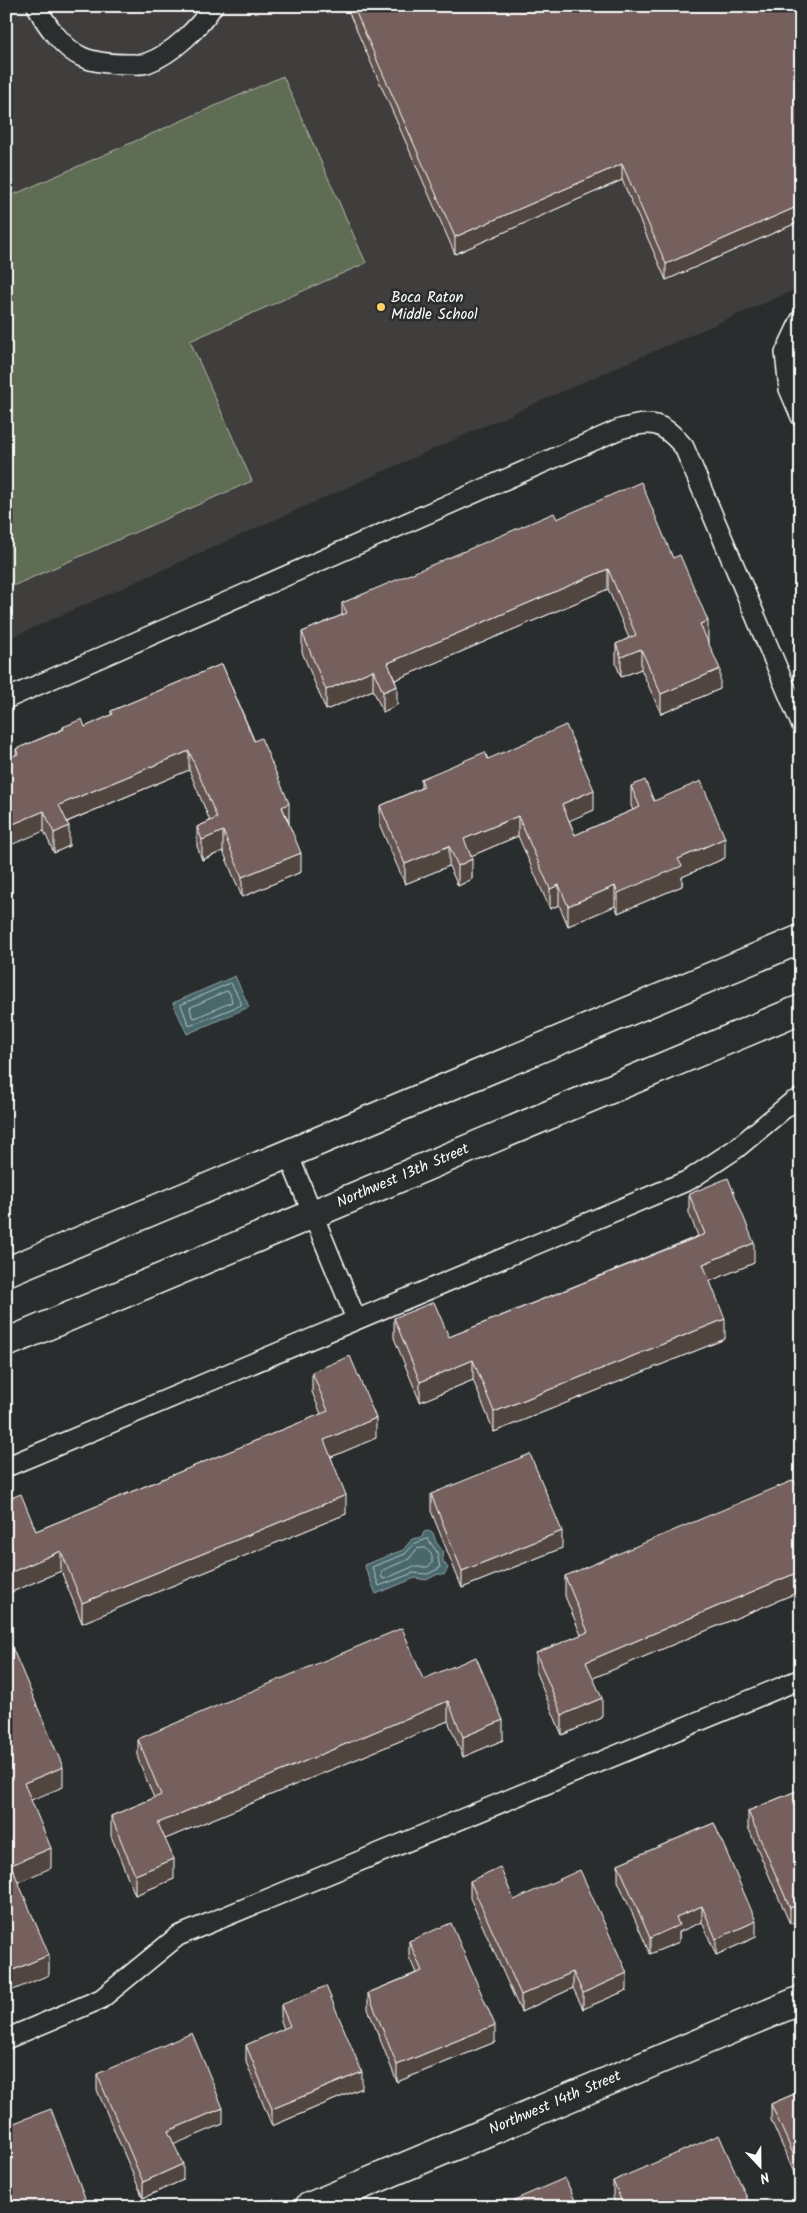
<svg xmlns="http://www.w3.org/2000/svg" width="807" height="2213" font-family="Kalam,sans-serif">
  <rect width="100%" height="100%" fill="#2a2d2e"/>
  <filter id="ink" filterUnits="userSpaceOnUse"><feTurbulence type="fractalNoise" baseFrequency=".02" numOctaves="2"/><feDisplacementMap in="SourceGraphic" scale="10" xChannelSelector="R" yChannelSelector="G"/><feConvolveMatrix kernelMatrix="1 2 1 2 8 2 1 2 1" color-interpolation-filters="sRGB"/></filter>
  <g filter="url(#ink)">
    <!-- built -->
    <path fill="#403d3c" d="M6,6H801V287L574,386L6,640Z"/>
    <!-- green -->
    <path fill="#606d55" stroke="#b0b6aa" d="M283,76L366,263L190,341L252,481L6,589V198Z"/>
    <!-- water -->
    <g fill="#4a686c" stroke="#92a4a7">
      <path d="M235,976L249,1007L187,1034L173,1003Z"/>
      <path d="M428,1531L433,1533L436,1542L442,1550L443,1561L448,1568L444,1575L438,1574L426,1580L415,1578L376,1594L364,1565L403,1550L412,1539L422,1537L424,1532Z"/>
    </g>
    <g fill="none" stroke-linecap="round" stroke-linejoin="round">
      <!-- shore -->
      <g stroke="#b7c3c4" stroke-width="1">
        <path d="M231,983L241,1002V1005L189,1026L181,1005Z"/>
        <path d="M227,991L230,993L232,1002L195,1018L192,1017L190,1008Z"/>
        <path d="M428,1539L437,1552L440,1568L428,1574L413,1573L379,1586L372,1567L405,1554L414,1544Z"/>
        <path d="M426,1548L432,1555V1563L428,1567H412L385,1579L382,1578L381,1571L409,1559L417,1549Z"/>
      </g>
      <defs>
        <g id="lane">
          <path d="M37,6C44,23 65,50 82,57C96,63 113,64 128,64C133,64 141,65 147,63C172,54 199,28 213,6"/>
          <path d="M801,319L785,353L789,389L801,417"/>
          <path d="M6,699L620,429C653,420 661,421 684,447L801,724"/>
          <path d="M288,1154L356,1319"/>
          <path d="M6,1467L689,1180L737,1148L792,1102L801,1098"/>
          <path d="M6,2039L101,1999L178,1936L801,1679"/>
        </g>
        <path id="street" d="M309,2207L801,2000"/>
        <g id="secondary">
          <path d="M6,1272L801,939"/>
          <path d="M6,1343L801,1009"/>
        </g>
      </defs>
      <!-- lane casing -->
      <use href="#lane" stroke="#fff" stroke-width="22"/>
      <!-- street casing -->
      <use href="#street" stroke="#fff" stroke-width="31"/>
      <!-- secondary casing -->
      <use href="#secondary" stroke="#fff" stroke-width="31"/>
      <!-- lane -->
      <use href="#lane" stroke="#2a2d2e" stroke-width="19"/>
      <!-- street -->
      <use href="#street" stroke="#2a2d2e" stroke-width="28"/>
      <!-- secondary -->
      <use href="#secondary" stroke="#2a2d2e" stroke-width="28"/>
    </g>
    <!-- wall -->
    <g fill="#645350" stroke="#fff">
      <path d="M346,6H801V221L666,280L622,180L455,254Z"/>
      <path d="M557,519L708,641L720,689L661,714L641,669L621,677L616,664V644L629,638L608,589L395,680L397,705L383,712L373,690L326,710L302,652V632L342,615V603Z"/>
      <path d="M222,664L289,823L301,872L242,897L223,851L202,860L197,846V827L210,821L189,770L67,822L69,846L54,853L44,831L16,755V749L63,729V727H85L111,715V711Z"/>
      <path d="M488,759L594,810L569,820L575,835L633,810L631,806V786L654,801L725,858L682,877V886L618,913L615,906L568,926L559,905L550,909L518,836L471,856L472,879L458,886L449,866L405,884L380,826V806L421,788V779Z"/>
      <path d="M689,1194L754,1263L710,1281L725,1339L494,1432L473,1380L420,1402L394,1338V1318L449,1337L698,1236L689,1213Z"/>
      <path d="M312,1372L376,1438L331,1457L346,1514L82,1623L61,1571L7,1594L6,1500L36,1531L321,1414L312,1392Z"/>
      <path d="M431,1494L562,1548L462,1588L431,1511Z"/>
      <path d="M801,1495V1591L593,1678L602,1718L562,1735L536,1673V1653L581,1635L565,1596V1576Z"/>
      <path d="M423,1679L503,1740L463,1757L448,1721L165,1839L174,1879L135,1895L111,1836V1816L154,1798L138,1759V1739Z"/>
      <path d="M801,1789L790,1924L748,1827V1811Z"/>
      <path d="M714,1823L756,1937L716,1955L702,1922L679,1932V1942L650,1954L618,1881V1864Z"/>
      <path d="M470,1881L514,1900L627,1990L583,2009L573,1988L521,2012L470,1898Z"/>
      <path d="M409,1941L495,2042L397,2082L368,2009V1993L416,1973L409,1957Z"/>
      <path d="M281,2005L362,2088L272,2126L246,2062V2045L284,2029L281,2021Z"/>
      <path d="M97,2074L223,2124L174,2144L183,2180L143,2198L97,2090Z"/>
      <path d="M801,2091V2183L799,2184L771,2120V2104Z"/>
      <path d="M613,2181L751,2207H617L613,2197Z"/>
    </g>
    <!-- shaded-wall -->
    <g fill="#514441" stroke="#fff">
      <path d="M622,164V180L455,254V237Z"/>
      <path d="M801,205V221L666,280V264Z"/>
      <path d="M608,569V589L388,683V663Z"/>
      <path d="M708,621V641L700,644V624Z"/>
      <path d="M641,649V669L621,677V657Z"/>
      <path d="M720,669V689L661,714V694Z"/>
      <path d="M373,670V690L326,710V690Z"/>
      <path d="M397,686V705L383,712V692Z"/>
      <path d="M189,751V770L59,825V805Z"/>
      <path d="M594,790V810L562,824V804Z"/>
      <path d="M289,803V823L282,807Z"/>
      <path d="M44,811V831L6,847V827Z"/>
      <path d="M518,816V836L464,859V839Z"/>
      <path d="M69,826V846L54,853V833Z"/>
      <path d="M223,831V851L202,860V840Z"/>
      <path d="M725,838V858L682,877V886L618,913V893L678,859Z"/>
      <path d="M449,846V866L405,884V864Z"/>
      <path d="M301,853V872L242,897V877Z"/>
      <path d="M472,859V879L458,886V866Z"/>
      <path d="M559,885V905L550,909V889Z"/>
      <path d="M615,886V906L568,926V906Z"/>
      <path d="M754,1243V1263L703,1284V1264Z"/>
      <path d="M725,1319V1339L494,1432V1412Z"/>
      <path d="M473,1360V1380L420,1402V1382Z"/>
      <path d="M376,1418V1438L324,1460V1440Z"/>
      <path d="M346,1495V1514L82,1623V1603Z"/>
      <path d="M562,1531V1548L462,1588V1571Z"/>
      <path d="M61,1551V1571L7,1594V1574Z"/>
      <path d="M801,1571V1591L586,1681V1662Z"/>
      <path d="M602,1698V1718L562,1735V1715Z"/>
      <path d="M448,1701V1721L158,1842V1823Z"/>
      <path d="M503,1720V1740L463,1757V1737Z"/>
      <path d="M63,1767V1787L24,1803V1783Z"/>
      <path d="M51,1848V1868L11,1885V1865Z"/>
      <path d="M174,1859V1879L135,1895V1875Z"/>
      <path d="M801,1903V1919L790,1924V1908Z"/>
      <path d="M702,1906V1922L679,1932V1942L650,1954V1938L676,1917Z"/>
      <path d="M756,1921V1937L716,1955V1939Z"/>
      <path d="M49,1955V1975L6,1993V1973Z"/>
      <path d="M573,1972V1988L521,2012V1995Z"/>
      <path d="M627,1973V1990L583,2009V1993Z"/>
      <path d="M495,2025V2042L397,2082V2065Z"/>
      <path d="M362,2072V2088L272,2126V2109Z"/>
      <path d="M223,2108V2124L168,2147V2131Z"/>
      <path d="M183,2164V2180L143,2198V2182Z"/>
      <path d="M801,2166V2183L799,2184V2167Z"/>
      <path d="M87,2203V2207H76Z"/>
    </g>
    <!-- building -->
    <g fill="#74615d" stroke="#fff">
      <path d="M353,6H801V205L666,264L622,164L455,237Z"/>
      <path d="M641,482L673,558L680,555L708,621L700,624L720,669L661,694L641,649L621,657L616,644L636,635L608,569L388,663L397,686L383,692L373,670L326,690L302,632L347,613L342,603L554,513L557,519Z"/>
      <path d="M222,664L254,741L261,738L289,803L282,807L301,853L242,877L223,831L202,840L197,827L217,818L189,751L59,805L69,826L54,833L44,811L6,827V759L18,754L16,749L64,729L63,727L82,719L85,727L113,714L111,711Z"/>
      <path d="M566,725L594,790L562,804L575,835L640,807L631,786L645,780L654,801L701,781L725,838L678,859L682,866L618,893L615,886L568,906L559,885L550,889L518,816L464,839L472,859L458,866L449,846L405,864L380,806L424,787L421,779L485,752L488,759Z"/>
      <path d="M728,1178L754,1243L703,1264L725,1319L494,1412L473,1360L420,1382L394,1318L434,1302L449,1337L705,1234L689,1194Z"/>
      <path d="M350,1356L376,1418L324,1440L346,1495L82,1603L61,1551L7,1574L6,1500L21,1494L36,1531L328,1411L312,1372Z"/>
      <path d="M530,1454L562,1531L462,1571L431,1494Z"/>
      <path d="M794,1480L801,1495V1571L586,1662L602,1698L562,1715L536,1653L588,1632L565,1576Z"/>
      <path d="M402,1628L423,1679L476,1657L503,1720L463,1737L448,1701L158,1823L174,1859L135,1875L111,1816L161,1795L138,1739Z"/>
      <path d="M6,1633L63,1767L24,1783L51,1848L11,1865L49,1955L6,1973Z"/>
      <path d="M801,1789V1903L790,1908L748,1811Z"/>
      <path d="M714,1823L756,1921L716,1939L702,1906L676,1917L679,1925L650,1938L618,1864Z"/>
      <path d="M500,1867L514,1900L580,1870L627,1973L583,1993L573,1972L521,1995L470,1881Z"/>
      <path d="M451,1923L495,2025L397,2065L368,1993L422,1971L409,1941Z"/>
      <path d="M326,1986L362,2072L272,2109L246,2045L290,2026L281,2005Z"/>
      <path d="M192,2033L223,2108L168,2131L183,2164L143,2182L97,2074Z"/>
      <path d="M801,2091V2166L799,2167L771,2104Z"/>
      <path d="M51,2109L87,2203L76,2207H62L61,2204L54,2207H6V2126Z"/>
      <path d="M719,2135L751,2207H624L613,2181Z"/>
      <path d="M565,2178L578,2207H514L516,2206L514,2200Z"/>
    </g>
  </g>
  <!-- markers -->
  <circle fill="#ffd166" stroke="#2a2d2e" stroke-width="2" cx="381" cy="307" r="5"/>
  <g text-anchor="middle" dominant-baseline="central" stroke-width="5" stroke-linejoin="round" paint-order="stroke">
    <!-- poi labels -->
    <g font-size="15" fill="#fff" stroke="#2a2d2e" text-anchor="start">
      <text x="391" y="298">Boca Raton<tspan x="391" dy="17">Middle School</tspan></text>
    </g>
    <!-- street labels -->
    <g font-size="15" fill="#fff" stroke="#2a2d2e">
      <text transform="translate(403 1176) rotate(-23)">Northwest 13th Street</text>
      <text transform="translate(555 2103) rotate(-23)">Northwest 14th Street</text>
    </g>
  </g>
  <!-- margin -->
  <rect width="807" height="2213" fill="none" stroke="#2a2d2e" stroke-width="25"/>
  <rect x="12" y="12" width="782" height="2188" fill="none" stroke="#fff" stroke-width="2" filter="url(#ink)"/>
  <!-- north arrow -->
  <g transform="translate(760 2166) rotate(158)" stroke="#2a2d2e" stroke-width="4" paint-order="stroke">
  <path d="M0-4L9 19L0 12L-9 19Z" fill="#ffffff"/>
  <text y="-8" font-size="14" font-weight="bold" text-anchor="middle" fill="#ffffff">N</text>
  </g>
</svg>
